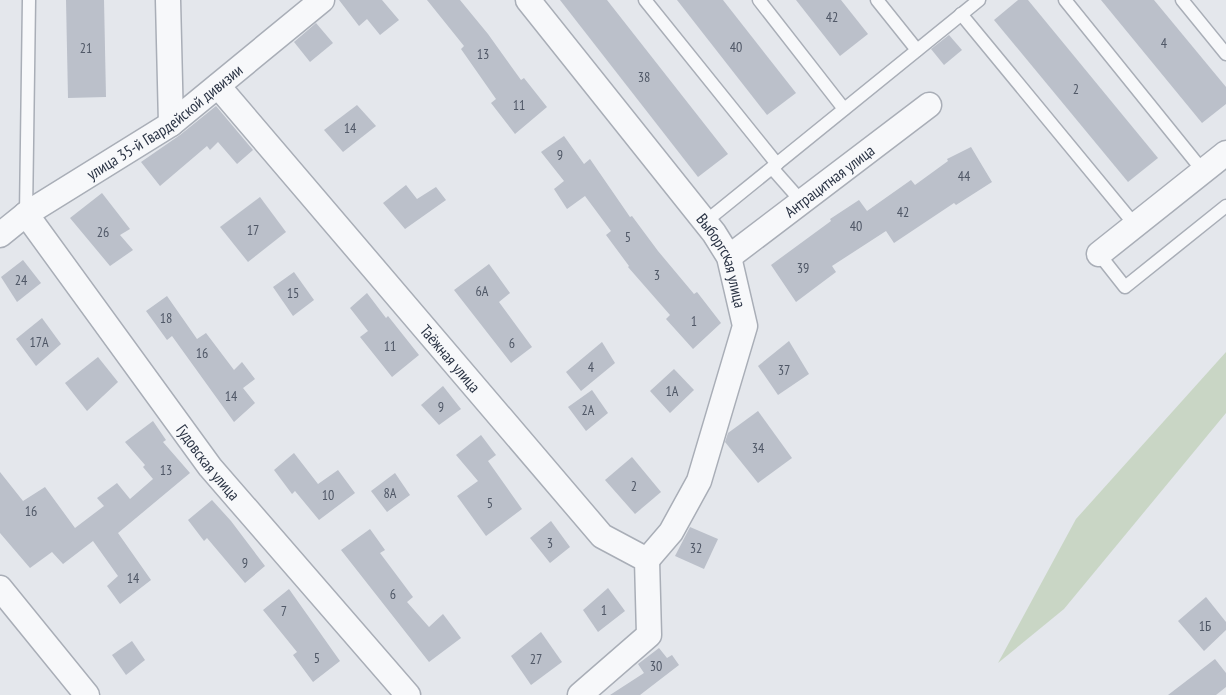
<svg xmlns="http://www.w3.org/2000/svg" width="1226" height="695" font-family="'PT Sans Narrow',sans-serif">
  <rect width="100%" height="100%" fill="#e4e7ec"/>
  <!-- green -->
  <path fill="#c9d6c5" d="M1226,352V413L1064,609L998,663L1076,519Z"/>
  <!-- building -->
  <g fill="#bbc0ca">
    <path d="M66,0H104L106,97L68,98Z"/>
    <path d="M339,0H382L399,20L380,35L367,19L359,26Z"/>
    <path d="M427,0H460L488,34L521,80L524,78L547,107L515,134L491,103L496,99L461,49L464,46Z"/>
    <path d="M560,0H607L728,154L698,177Z"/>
    <path d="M677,0H723L796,93L767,115Z"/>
    <path d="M796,0H841L868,34L840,56Z"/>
    <path d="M1018,0H1028L1158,158L1128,182L994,20Z"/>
    <path d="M1101,0H1154L1226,87V104L1202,123Z"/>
    <path d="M316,23L333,43L310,62L294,42Z"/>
    <path d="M949,35L962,50L944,65L931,49Z"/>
    <path d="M357,105L376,126L343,152L324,130Z"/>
    <path d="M216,106L253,150L237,164L218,142L210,150L207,146L160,186L141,162L180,135Z"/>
    <path d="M564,136L584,164L590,159L630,217L632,216L658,251L694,294L697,292L721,323L693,349L666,319L670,315L628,267L629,266L606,235L611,231L585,196L567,209L554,189L564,181L541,152Z"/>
    <path d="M971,147L992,182L956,205L954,203L894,243L886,231L832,266L836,272L796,302L771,265L831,221L830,219L859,200L867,211L911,180L915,185L948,161L947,159Z"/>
    <path d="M406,185L417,199L436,187L446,200L405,229L383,203Z"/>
    <path d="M102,193L130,229L120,235L133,250L110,266L70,218Z"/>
    <path d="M260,197L286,232L248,262L220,227Z"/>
    <path d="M23,260L41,283L17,302L1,277Z"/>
    <path d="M489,264L510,293L499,302L532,347L511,363L454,290Z"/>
    <path d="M294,272L314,300L293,316L273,287Z"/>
    <path d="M367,293L386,318L388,316L419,355L392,377L360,337L368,331L350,308Z"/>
    <path d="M167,296L197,339L206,333L234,370L242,362L255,379L243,388L255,403L234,422L172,336L167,340L146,311Z"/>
    <path d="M42,318L61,344L36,366L16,339Z"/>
    <path d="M789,341L809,374L778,395L758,366Z"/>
    <path d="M602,342L615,363L581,391L566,372Z"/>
    <path d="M98,357L118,382L87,411L65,383Z"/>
    <path d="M674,369L694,390L670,413L650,391Z"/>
    <path d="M443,386L461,409L439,425L421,405Z"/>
    <path d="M592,390L608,413L586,431L568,407Z"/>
    <path d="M758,411L792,458L758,483L725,442L728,433Z"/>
    <path d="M153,421L166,440L163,442L190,473L118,533L151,580L120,604L107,586L118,576L93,541L63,564L52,552L30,568L0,533V472L23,501L45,487L75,528L104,506L97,498L117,483L130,499L153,479L143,467L145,465L125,442Z"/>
    <path d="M481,435L496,455L488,461L522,509L486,536L457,496L478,481L456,455Z"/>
    <path d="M294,453L318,484L338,470L355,493L319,520L295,491L292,494L274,470Z"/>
    <path d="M632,457L661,492L635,514L605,480Z"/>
    <path d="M395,473L410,495L387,512L371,491Z"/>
    <path d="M212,500L231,521L265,566L245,583L207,538L204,541L188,520Z"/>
    <path d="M551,521L570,547L550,563L530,538Z"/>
    <path d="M690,527L718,539L704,569L675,556Z"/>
    <path d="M370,529L385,550L380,553L413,597L407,602L429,627L443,614L461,638L429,662L341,550Z"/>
    <path d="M608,588L625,611L598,632L583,610Z"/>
    <path d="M289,589L340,661L313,682L293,655L297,652L263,610Z"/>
    <path d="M1206,597L1226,622V630L1204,651L1178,621Z"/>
    <path d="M541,632L562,662L531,685L511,656Z"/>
    <path d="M132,641L145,660L126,675L112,655Z"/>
    <path d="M659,648L667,658L672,655L679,665L640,695H610L644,673L638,664Z"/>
    <path d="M1215,659L1226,673V687L1216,695H1168Z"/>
  </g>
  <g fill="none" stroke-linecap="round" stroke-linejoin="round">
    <defs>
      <g id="service">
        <path d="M645,0L777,164"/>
        <path d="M759,0L844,109"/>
        <path d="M877,0L917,50"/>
        <path d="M1065,0L1203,171"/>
        <path d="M1182,0L1226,54"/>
        <path d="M961,14L1135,225"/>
        <path d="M772,168L802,202"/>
        <path d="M26,214L29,0"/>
        <path d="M705,222L979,0"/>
        <path d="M1099,254L1125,287L1226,206"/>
      </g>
      <g id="minor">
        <path d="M168,0L171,124"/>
        <path id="s1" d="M528,0L714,233L729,257L745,326L699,481L671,532L647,560"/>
        <path id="s2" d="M218,86L602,536L647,560L649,635L580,695"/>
        <path id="s3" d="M26,214L210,467L408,695"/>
        <path id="s4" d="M0,235L26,214L171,124L322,0"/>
        <path d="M1099,254L1226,153"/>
        <path id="s5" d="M729,257L929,105"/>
        <path d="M0,588L87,695"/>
      </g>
    </defs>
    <!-- service casing -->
    <use href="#service" stroke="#a9aeb7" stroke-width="15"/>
    <!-- minor casing -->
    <use href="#minor" stroke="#a9aeb7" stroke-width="27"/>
    <!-- service -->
    <use href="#service" stroke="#f7f8fa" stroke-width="12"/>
    <!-- minor -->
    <use href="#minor" stroke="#f7f8fa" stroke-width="24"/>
  </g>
  <g text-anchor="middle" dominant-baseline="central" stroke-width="5" stroke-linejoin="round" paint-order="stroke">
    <!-- number labels -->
    <g font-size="14" fill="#4f5766">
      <text x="832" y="17">42</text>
      <text x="1164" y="43">4</text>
      <text x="736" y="47">40</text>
      <text x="86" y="48">21</text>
      <text x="483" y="54">13</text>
      <text x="644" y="77">38</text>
      <text x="1076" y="89">2</text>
      <text x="519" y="105">11</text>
      <text x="350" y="128">14</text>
      <text x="560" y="155">9</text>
      <text x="964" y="176">44</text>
      <text x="903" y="212">42</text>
      <text x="856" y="226">40</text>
      <text x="253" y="230">17</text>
      <text x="103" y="232">26</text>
      <text x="628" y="237">5</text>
      <text x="803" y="268">39</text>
      <text x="657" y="275">3</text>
      <text x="21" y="280">24</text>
      <text x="482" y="291">6А</text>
      <text x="293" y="293">15</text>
      <text x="166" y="318">18</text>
      <text x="694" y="321">1</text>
      <text x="39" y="342">17А</text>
      <text x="512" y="343">6</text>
      <text x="390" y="346">11</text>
      <text x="202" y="353">16</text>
      <text x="591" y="367">4</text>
      <text x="784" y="370">37</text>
      <text x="672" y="391">1А</text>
      <text x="231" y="396">14</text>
      <text x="441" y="407">9</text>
      <text x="588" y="410">2А</text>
      <text x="758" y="448">34</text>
      <text x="166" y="470">13</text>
      <text x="634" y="486">2</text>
      <text x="390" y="493">8А</text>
      <text x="328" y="495">10</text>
      <text x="490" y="503">5</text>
      <text x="31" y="511">16</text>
      <text x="550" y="543">3</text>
      <text x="696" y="548">32</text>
      <text x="245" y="563">9</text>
      <text x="133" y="578">14</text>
      <text x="393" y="594">6</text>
      <text x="604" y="610">1</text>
      <text x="284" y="611">7</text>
      <text x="1205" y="626">1Б</text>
      <text x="317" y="658">5</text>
      <text x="536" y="659">27</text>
      <text x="656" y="666">30</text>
    </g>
    <!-- street labels -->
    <g font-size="16" fill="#2b3445" stroke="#f4f6f9">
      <text stroke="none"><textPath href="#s4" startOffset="200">улица 35-й Гвардейской дивизии</textPath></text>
      <text stroke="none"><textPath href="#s5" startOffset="126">Антрацитная улица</textPath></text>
      <text stroke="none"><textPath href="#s1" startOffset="327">Выборгская улица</textPath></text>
      <text stroke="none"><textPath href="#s2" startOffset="358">Таёжная улица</textPath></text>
      <text stroke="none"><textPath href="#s3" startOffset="308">Гудовская улица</textPath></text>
    </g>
  </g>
</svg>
